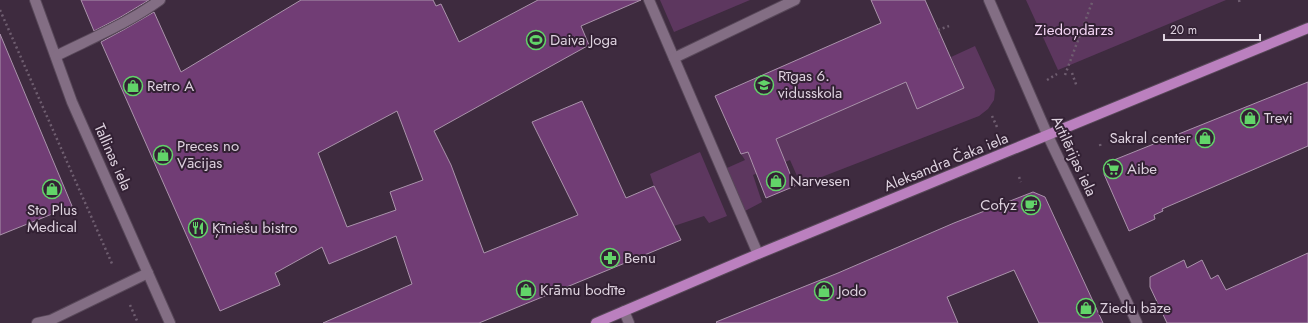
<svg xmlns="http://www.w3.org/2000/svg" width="1308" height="323" font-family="Jost,sans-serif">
  <rect width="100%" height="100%" fill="#3e2b3f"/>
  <!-- green -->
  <g fill="#5d375f">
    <path d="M660,0H750L674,32Z"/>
    <path d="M1026,0H1226L1058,70Z"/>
    <path d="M975,46L995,90L994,100L988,109L979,116L801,185L790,160L753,175L762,202L745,211L727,168L745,160L741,154L906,82L917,109L964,88L951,57Z"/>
    <path d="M700,152L727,216L709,223L704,216L674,226L654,186L650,174Z"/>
  </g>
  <!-- building -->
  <g fill="#713d75" stroke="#aa93ab" fill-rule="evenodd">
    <path d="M81,0H149L119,18L94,31Z"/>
    <path d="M301,0H433L436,6L441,4L459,42L538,0H641L581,26L589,45L434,131L451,165L484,253L578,215L532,122L582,101L626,198L654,186L681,240L479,323H323L412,284L396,236L329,264L322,247L275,273L280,285L220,311L101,42L125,29L154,12L181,72ZM397,111L423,180L390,192L396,210L347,227L318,153Z"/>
    <path d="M871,0H925L964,88L917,109L906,82L776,139L795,186L766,198L748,152L741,154L715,96L881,23Z"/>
    <path d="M0,34L72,206L0,235Z"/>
    <path d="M1308,82V146L1162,209L1163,211L1154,215L1155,219L1129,231L1104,174L1109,162Z"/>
    <path d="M1033,192L1045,197L1103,323H1039L1014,270L947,297L958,323H717L716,322L838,273L954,223Z"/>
    <path d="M1308,253V323H1167L1150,287V277L1184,260L1187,268L1202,260L1211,279L1218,275L1226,290Z"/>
  </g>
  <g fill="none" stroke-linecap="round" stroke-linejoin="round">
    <defs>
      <g id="minor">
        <path d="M35,0L72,102L170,323"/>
        <path d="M649,0L758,254"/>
        <path d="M989,0L1048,136L1137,323"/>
        <path d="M56,56C92,38 127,24 160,0"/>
        <path d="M674,58L795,0"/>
        <path d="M624,311L629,323"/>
        <path d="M37,323L51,320L148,273"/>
      </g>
      <path id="major" d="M596,323L758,254L1308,28"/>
    </defs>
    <!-- minor casing -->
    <use href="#minor" stroke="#584859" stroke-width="12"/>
    <!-- major casing -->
    <use href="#major" stroke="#584859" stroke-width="12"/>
    <!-- path -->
    <g stroke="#6f5e70" stroke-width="2.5" stroke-dasharray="2 3" stroke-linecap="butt">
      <path d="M1239,0L1240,4"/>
      <path d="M0,10L113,266"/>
      <path d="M938,30L949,26"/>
      <path d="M1072,73L1077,87"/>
      <path d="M1065,75L1093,0"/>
      <path d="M1047,80L1057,74"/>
      <path d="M992,116L997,127"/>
      <path d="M1100,144L1101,149"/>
      <path d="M1019,177L1021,182"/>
      <path d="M130,305L138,323"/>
    </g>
    <!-- minor -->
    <use href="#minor" stroke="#836e84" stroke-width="10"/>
    <!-- major -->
    <use href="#major" stroke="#bb80bf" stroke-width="10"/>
  </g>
  <!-- icons -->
  <defs>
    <symbol id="stadium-ring" viewBox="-11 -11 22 22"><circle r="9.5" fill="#332134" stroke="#62d469" stroke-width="1.5"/><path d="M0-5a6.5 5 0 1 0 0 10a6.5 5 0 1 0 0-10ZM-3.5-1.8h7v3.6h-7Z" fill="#62d469"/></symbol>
    <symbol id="school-ring" viewBox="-11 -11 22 22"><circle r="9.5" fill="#332134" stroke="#62d469" stroke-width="1.5"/><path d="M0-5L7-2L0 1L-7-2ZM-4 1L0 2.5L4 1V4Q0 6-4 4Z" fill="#62d469"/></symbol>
    <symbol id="shop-ring" viewBox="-11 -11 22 22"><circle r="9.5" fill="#332134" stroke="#62d469" stroke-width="1.5"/><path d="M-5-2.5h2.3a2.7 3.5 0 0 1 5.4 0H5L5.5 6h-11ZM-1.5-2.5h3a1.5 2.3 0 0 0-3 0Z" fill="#62d469"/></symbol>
    <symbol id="supermarket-ring" viewBox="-11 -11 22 22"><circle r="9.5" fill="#332134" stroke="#62d469" stroke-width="1.5"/><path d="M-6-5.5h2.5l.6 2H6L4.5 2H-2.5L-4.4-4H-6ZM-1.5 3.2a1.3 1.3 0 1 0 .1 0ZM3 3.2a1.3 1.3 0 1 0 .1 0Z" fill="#62d469"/></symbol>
    <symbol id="cafe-ring" viewBox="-11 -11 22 22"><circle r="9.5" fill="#332134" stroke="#62d469" stroke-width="1.5"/><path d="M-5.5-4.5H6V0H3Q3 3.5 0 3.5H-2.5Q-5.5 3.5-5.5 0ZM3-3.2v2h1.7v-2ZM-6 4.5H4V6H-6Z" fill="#62d469"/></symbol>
    <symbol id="restaurant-ring" viewBox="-11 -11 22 22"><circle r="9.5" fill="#332134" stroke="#62d469" stroke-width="1.5"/><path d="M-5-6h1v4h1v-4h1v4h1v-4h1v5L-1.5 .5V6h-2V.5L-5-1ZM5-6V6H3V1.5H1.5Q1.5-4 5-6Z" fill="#62d469"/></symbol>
    <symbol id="pharmacy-ring" viewBox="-11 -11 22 22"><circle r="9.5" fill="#332134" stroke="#62d469" stroke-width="1.5"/><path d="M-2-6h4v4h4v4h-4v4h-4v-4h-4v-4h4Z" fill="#62d469"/></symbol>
  </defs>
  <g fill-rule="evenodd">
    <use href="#stadium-ring" x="525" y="29" width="22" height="22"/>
    <use href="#school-ring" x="753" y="74" width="22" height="22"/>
    <use href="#shop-ring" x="122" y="75" width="22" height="22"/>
    <use href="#shop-ring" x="1239" y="107" width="22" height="22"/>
    <use href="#shop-ring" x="1194" y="127" width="22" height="22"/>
    <use href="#shop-ring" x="152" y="144" width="22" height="22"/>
    <use href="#supermarket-ring" x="1102" y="158" width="22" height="22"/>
    <use href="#shop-ring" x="765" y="170" width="22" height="22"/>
    <use href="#shop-ring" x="41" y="178" width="22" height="22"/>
    <use href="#cafe-ring" x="1020" y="194" width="22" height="22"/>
    <use href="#restaurant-ring" x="187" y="217" width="22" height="22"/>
    <use href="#pharmacy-ring" x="599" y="247" width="22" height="22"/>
    <use href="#shop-ring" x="515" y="279" width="22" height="22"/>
    <use href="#shop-ring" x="813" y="280" width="22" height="22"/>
    <use href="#shop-ring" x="1075" y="297" width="22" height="22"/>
  </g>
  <g text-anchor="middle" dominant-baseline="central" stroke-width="4" stroke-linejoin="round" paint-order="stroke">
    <!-- park labels -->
    <g font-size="15" fill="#f5d6f6" stroke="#332134">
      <text x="1074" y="30">Ziedoņdārzs</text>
    </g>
    <!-- poi labels -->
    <g font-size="15" fill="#ded2df" stroke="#332134" text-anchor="start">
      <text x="550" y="40">Daiva Joga</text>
      <text x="778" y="76">Rīgas 6.<tspan x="778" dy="17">vidusskola</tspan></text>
      <text x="147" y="86">Retro A</text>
      <text x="1264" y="118">Trevi</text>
      <text x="1191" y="138" text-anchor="end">Sakral center</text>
      <text x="177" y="146">Preces no<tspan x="177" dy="17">Vācijas</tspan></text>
      <text x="1127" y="169">Aibe</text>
      <text x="790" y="181">Narvesen</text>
      <text x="1017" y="205" text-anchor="end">Cofyz</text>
      <text x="52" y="210" text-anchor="middle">Sto Plus<tspan x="52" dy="17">Medical</tspan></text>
      <text x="212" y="228">Ķīniešu bistro</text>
      <text x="624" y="258">Benu</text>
      <text x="540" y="290">Krāmu bodīte</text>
      <text x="838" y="291">Jodo</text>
      <text x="1100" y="308">Ziedu bāze</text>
    </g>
    <!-- street labels -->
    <g font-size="15" fill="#ded2df" stroke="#332134">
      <text transform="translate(1074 156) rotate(65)">Artilērijas iela</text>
      <text transform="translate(113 157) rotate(66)">Tallinas iela</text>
      <text transform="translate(946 162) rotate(-22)">Aleksandra Čaka iela</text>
    </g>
  </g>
  <!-- scale -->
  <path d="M1164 34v6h96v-6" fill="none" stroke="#ded2df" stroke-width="2"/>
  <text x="1170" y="34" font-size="12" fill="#ded2df" stroke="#332134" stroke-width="3" paint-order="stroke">20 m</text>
</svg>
